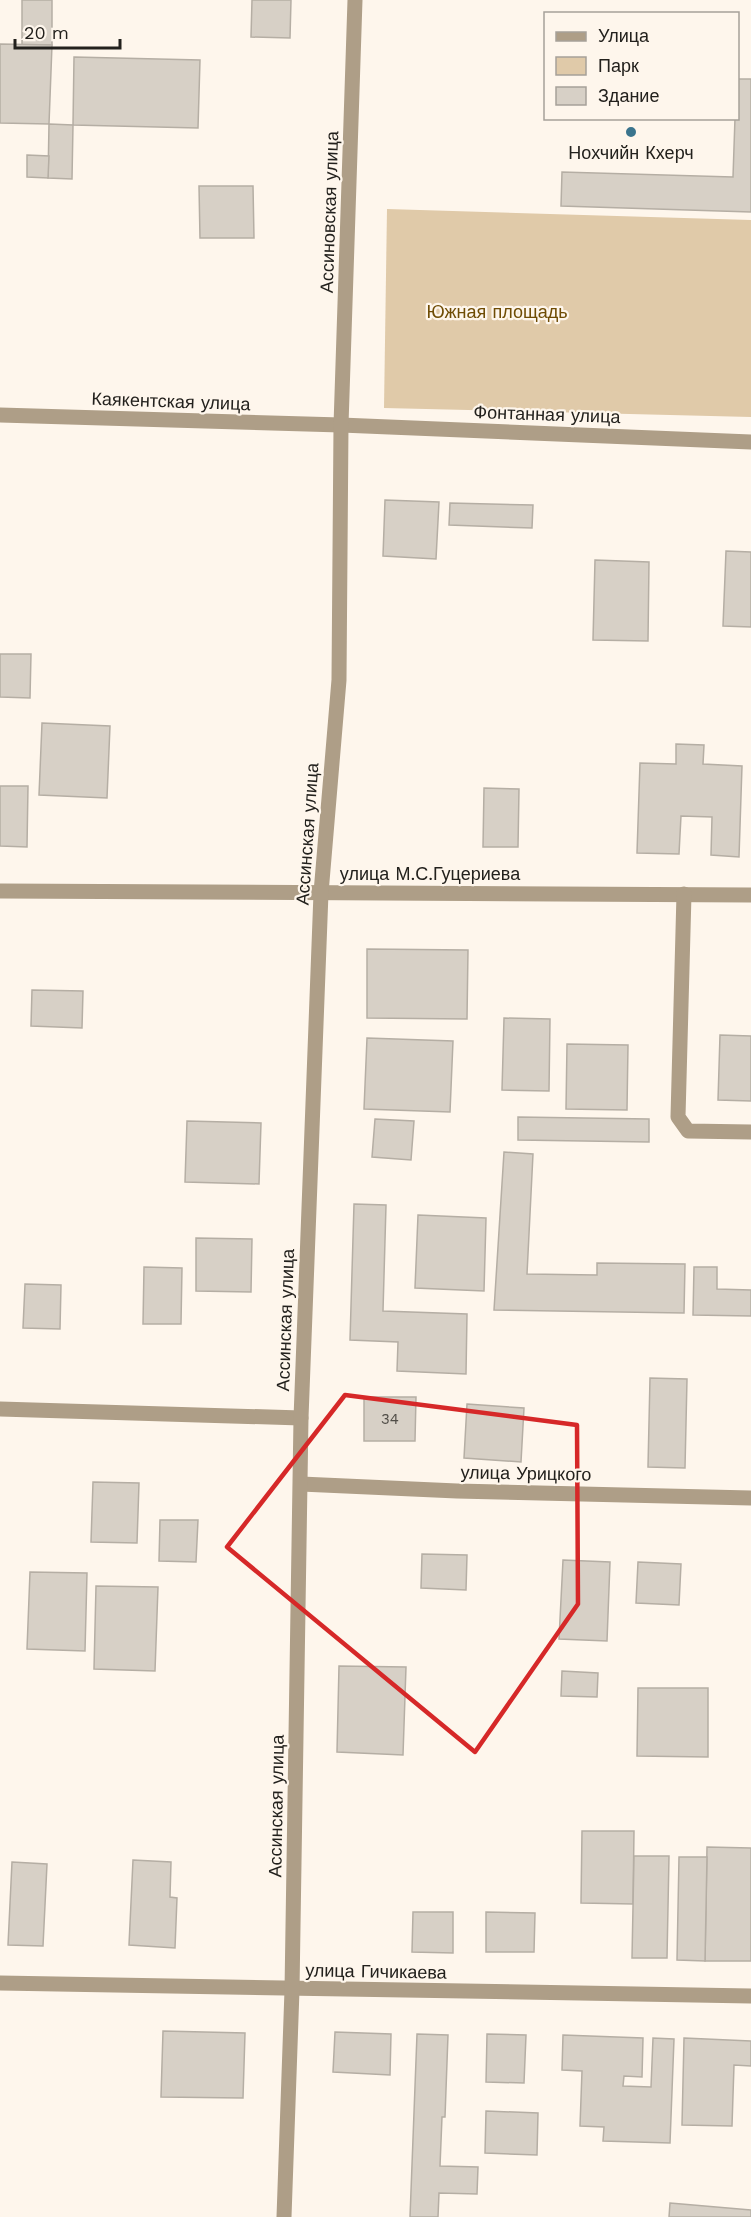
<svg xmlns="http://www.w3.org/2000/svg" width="751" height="2217" font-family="'Work Sans',sans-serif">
  <rect width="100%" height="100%" fill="#fef6ec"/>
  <!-- green -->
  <path fill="#e0caa9" d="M387,209L751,220V417L384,408Z"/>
  <!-- building -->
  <g fill="#d7d0c6" stroke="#b5aea4" stroke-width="1.5">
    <rect x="22" y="0" width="30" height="45"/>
    <path d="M252,0H291L290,38L251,37Z"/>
    <path d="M0,44L52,45L49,124L0,123Z"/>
    <path d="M74,57L200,60L198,128L73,125Z"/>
    <path d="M738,79H751V212L561,206L562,172L733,177L735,118H738Z"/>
    <path d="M49,124L73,125L72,179L48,178Z"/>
    <path d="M27,155L49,156L48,178L27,177Z"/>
    <path d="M199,186H253L254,238H200Z"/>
    <path d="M385,500L439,502L436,559L383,556Z"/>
    <path d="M450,503L533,505L532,528L449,525Z"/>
    <path d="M726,551L751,552V627L723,626Z"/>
    <path d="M595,560L649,562L648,641L593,640Z"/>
    <path d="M0,654H31L30,698L0,697Z"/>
    <path d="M42,723L110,726L107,798L39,795Z"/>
    <path d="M676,744L704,745L703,764L742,766L739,857L711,855L712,817L681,816L679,854L637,853L640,763L676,764Z"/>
    <path d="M0,786H28L27,847L0,846Z"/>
    <path d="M484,788L519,789L518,847H483Z"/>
    <path d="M367,949L468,950L467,1019L367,1018Z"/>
    <path d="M32,990L83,991L82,1028L31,1026Z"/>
    <path d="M504,1018L550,1019L549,1091L502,1090Z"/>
    <path d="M720,1035L751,1036V1101L718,1100Z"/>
    <path d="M367,1038L453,1041L450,1112L364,1109Z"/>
    <path d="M567,1044L628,1045L627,1110L566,1109Z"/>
    <path d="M518,1117L649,1119V1142L518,1140Z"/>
    <path d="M375,1119L414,1121L411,1160L372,1157Z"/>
    <path d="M187,1121L261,1123L259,1184L185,1182Z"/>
    <path d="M504,1152L533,1154L527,1274L597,1275V1263L685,1264L684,1313L494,1310Z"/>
    <path d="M354,1204L386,1205L383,1311L467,1314L466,1374L397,1371L398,1342L350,1340Z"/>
    <path d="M418,1215L486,1218L484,1291L415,1288Z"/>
    <path d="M196,1238L252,1239L251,1292L196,1291Z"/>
    <path d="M144,1267L182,1268L181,1324H143Z"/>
    <path d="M694,1267H717V1289L751,1290V1316L693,1315Z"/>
    <path d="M25,1284L61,1285L60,1329L23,1328Z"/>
    <path d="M650,1378L687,1379L685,1468L648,1467Z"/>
    <path d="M364,1397H416L415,1441H364Z"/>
    <path d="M467,1404L524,1408L521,1462L464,1458Z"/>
    <path d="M93,1482L139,1483L137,1543L91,1542Z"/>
    <path d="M160,1520H198L196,1562L159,1561Z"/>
    <path d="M422,1554L467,1555L466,1590L421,1588Z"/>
    <path d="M563,1560L610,1562L607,1641L559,1639Z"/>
    <path d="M638,1562L681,1564L679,1605L636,1603Z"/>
    <path d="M30,1572L87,1573L85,1651L27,1649Z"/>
    <path d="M96,1586L158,1587L155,1671L94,1669Z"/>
    <path d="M339,1666L406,1667L403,1755L337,1752Z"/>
    <path d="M562,1671L598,1673L597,1697L561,1696Z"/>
    <path d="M638,1688H708V1757L637,1756Z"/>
    <path d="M582,1831H634L633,1904L581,1903Z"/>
    <path d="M707,1847L751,1848V1961H705Z"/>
    <path d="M634,1856H669L667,1958H632Z"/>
    <path d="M679,1857H707L705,1961L677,1960Z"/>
    <path d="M133,1860L171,1862L170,1897L177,1898L175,1948L129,1945Z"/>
    <path d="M12,1862L47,1864L43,1946L8,1945Z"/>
    <path d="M413,1912H453V1953L412,1952Z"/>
    <path d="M486,1912L535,1913L534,1952H486Z"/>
    <path d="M163,2031L245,2033L243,2098L161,2097Z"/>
    <path d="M335,2032L391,2034L390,2075L333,2072Z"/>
    <path d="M417,2034L448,2035L445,2117H442L440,2166L478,2167L477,2194L439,2193L438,2217H410Z"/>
    <path d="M487,2034L526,2035L524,2083L486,2082Z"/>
    <path d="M563,2035L643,2038L642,2077L624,2076L623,2086L651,2087L653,2038L674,2039L670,2143L603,2141L604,2127L580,2126L582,2071L562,2070Z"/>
    <path d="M684,2038L751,2041V2066L734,2065L732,2126L682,2125Z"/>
    <path d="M486,2111L538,2113L537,2155L485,2153Z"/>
    <path d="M670,2203L751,2210V2217H669Z"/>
  </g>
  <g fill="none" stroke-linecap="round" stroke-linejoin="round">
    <!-- minor -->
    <g stroke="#ae9e87" stroke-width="15">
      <path d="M0,415L341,425L751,442"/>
      <path d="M0,891L751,895"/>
      <path d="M684,894L678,1117L688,1131L751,1132"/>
      <path d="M0,1409L301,1418"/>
      <path d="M301,1484L457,1491L751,1498"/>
      <path d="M0,1983L751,1996"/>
      <path d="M284,2217L292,1990L301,1418L321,893L339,680L341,425L355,0"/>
    </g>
  </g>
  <!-- marked area -->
  <path fill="none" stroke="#d62828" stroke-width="4.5" stroke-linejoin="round" d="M345,1395L577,1425L578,1604L475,1752L227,1547Z"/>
  <!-- markers -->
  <circle fill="#3a748d" stroke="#fef6ec" stroke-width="2" cx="631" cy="132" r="6"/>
  <g text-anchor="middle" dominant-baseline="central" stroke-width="4.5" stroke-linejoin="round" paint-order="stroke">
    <!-- number labels -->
    <g font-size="15" fill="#504d47">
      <text x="390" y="1419">34</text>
    </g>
    <!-- poi labels -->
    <g font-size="18" fill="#23211d" stroke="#fef6ec">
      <text x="631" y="152">Нохчийн Кхерч</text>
    </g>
    <!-- street labels -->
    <g font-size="18" fill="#23211d" stroke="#fef6ec">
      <text transform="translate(329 212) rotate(-88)">Ассиновская улица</text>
      <text transform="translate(171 401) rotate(2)">Каякентская улица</text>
      <text transform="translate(547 414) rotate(2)">Фонтанная улица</text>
      <text transform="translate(307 834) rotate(-86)">Ассинская улица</text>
      <text x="430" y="873">улица М.С.Гуцериева</text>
      <text transform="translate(285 1320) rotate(-88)">Ассинская улица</text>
      <text transform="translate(526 1473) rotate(1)">улица Урицкого</text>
      <text transform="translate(276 1806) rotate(-89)">Ассинская улица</text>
      <text transform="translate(376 1971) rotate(1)">улица Гичикаева</text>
    </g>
    <!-- park labels -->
    <g font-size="18" fill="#6f4c04" stroke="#fef6ec">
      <text x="497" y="311">Южная площадь</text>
    </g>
  </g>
  <!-- legend -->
  <rect x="544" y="12" width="195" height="108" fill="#fef6ec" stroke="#a6a199" stroke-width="1.5"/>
  <rect x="556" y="32" width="30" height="9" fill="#ae9e87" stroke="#a6a199" stroke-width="1.5"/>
  <text x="598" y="42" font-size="18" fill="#23211d">Улица</text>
  <rect x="556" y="57" width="30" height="18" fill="#e0caa9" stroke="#a6a199" stroke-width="1.5"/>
  <text x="598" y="72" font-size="18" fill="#23211d">Парк</text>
  <rect x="556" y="87" width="30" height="18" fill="#d7d0c6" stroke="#a6a199" stroke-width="1.5"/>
  <text x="598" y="102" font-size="18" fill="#23211d">Здание</text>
  <!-- scale -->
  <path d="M15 39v9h105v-9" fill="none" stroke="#23211d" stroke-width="3"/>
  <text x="24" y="39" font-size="18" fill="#23211d" stroke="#fef6ec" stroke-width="4.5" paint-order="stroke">20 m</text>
</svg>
